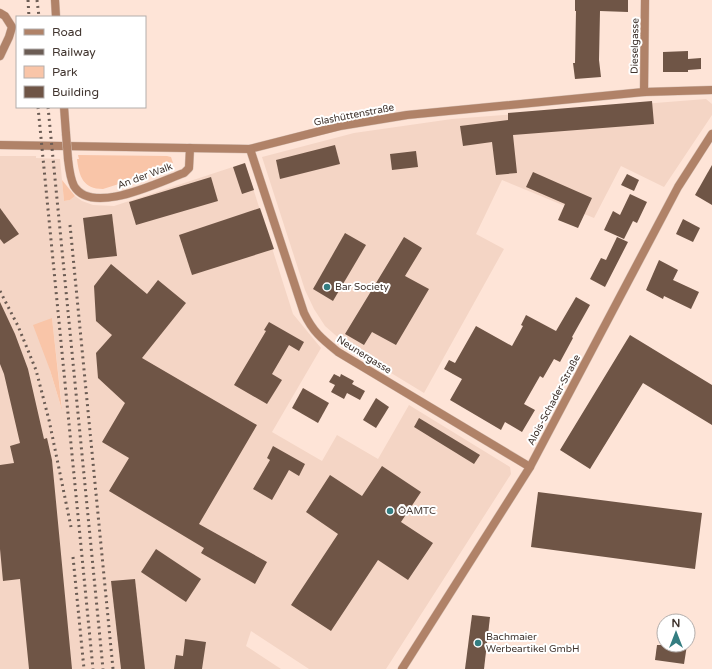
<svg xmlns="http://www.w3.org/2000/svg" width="712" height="669" font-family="'Varela Round',sans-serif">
  <rect width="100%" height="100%" fill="#fee4d7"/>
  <!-- built -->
  <g fill="#f4d5c5" fill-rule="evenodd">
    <path d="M706,99L712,104V115L664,187L621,166L594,218L502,180L476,234L504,249L424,393L350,348L325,326L314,309L305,290L262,157L354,133L452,119Z"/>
    <path d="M0,156H36V158L60,159L64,201L70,200L75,196L82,201L93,205L114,206L245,163L293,314L321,348L272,432L322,461L337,435L378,459L409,405L510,467L511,474L386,669H309L251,631L246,646L281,669H0ZM52,318L62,407H61L50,370Z"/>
  </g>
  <!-- green -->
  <g fill="#f9c5a8">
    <path d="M78,155L167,156L171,157L173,163L171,167L166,169L103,189C83,189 79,176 77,159H79Z"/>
    <path d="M62,180L75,196L70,200L64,201Z"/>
    <path d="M52,318L62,410L50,370L33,325Z"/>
  </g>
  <!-- building -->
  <g fill="#6f5546">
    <path d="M575,0H628V12L600,11L599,60L601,77L575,79L573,63H575L576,11H575Z"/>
    <path d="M688,51V59L701,58V69L688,70V72H663V52Z"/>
    <path d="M652,101L654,124L513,135L517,173L496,175L492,142L463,146L460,126L508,120V113Z"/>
    <path d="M335,145L340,164L280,179L276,160Z"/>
    <path d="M416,151L418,167L392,170L390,154Z"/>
    <path d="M245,163L254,190L242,194L233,167Z"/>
    <path d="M712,165V205L695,195Z"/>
    <path d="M533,172L592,198L578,228L558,220L565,204L526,187Z"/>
    <path d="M627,174L639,180L634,191L621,185Z"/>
    <path d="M211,177L218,201L136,225L129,202Z"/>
    <path d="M630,194L647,202L637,223L633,221L624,239L604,230L613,211L620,215Z"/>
    <path d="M0,208L19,234L4,244L0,239Z"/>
    <path d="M260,208L274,249L192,275L179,235Z"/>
    <path d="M112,214L117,256L88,259L83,218Z"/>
    <path d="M683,219L700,228L693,242L676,234Z"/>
    <path d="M345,233L366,245L333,301L313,289Z"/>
    <path d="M404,237L422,248L405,276L429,289L396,345L372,332L364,345L345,334Z"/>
    <path d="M617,237L628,242L605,287L590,279L601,258L606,260Z"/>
    <path d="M659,260L678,270L673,280L699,292L691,309L664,296L663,299L646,290Z"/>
    <path d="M111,264L147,294L158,280L186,303L142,358L257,425L199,524L267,562L255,584L201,553L204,548L109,491L129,458L102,442L125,403L98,378L96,353L112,335L96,321L94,286Z"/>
    <path d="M576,297L590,305L572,337L573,338L560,362L554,359L543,378L540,376L524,404L535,410L522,432L505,422L501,430L450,400L462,379L444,369L449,360L455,363L476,326L512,346L523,326L521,325L526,315L556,331Z"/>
    <path d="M0,302L15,334L28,369L44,439L47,438L52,460L72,669H29L20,579L3,581L0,549V465L14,463L10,446L20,443L4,374L0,364Z"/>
    <path d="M269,322L304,342L299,351L289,345L272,374L282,380L267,404L234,385L266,331L264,330Z"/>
    <path d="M630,335L712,385V425L643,383L590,469L560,450Z"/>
    <path d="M334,374L340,377L341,374L354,381L352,384L365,391L360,400L347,393L344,399L331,392L335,385L329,382Z"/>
    <path d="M303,388L329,403L318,423L292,408Z"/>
    <path d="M376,398L389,407L376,428L363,420Z"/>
    <path d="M419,418L480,455L474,464L414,427Z"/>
    <path d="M273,446L305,464L299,476L289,470L272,500L253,489L270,460L267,458Z"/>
    <path d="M382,466L421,492L401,522L433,543L408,580L378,560L331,631L291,605L338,534L306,512L330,475L362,496Z"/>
    <path d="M538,492L702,513L695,569L531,547Z"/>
    <path d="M156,549L201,579L186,602L141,572Z"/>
    <path d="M135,579L145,669H121L111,581Z"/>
    <path d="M472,615L490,617L484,669H465Z"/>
    <path d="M185,639L206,642L202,669H174L176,655L183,656Z"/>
    <path d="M657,645H687L684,664L655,660Z"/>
  </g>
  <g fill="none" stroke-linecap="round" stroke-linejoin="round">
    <defs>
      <g id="street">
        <path d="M55,0L56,17"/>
        <path d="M0,13L5,16L12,27L9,37L0,56"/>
        <path d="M644,92L645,0"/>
        <path d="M64,107L66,134"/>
        <path d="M0,145L250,149L340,126L407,115L644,92L712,90"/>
        <path d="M250,149L304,313C313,332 322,339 338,352L530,467"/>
        <path d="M68,159C69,168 70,178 74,186C92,216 159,182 184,173L189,168L190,148"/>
        <path d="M402,669L530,467L678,187L712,134"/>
      </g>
    </defs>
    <!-- street casing -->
    <use href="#street" stroke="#d8c1b5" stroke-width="9"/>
    <!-- street -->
    <use href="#street" stroke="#b08268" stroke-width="8"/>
    <!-- rail -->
    <g stroke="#6b5c54" stroke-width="3" stroke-dasharray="2 4" stroke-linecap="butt">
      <path d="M28,0L29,17"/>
      <path d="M37,0L39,17"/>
      <path d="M38,107L93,669"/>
      <path d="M48,107L103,669"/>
      <path d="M70,225L113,669"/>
      <path d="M0,291L18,326L36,370L49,420L71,527"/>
      <path d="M73,557L84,669"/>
    </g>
    <defs>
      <path id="street-bridge" d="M66,134L68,159"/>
    </defs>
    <!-- street-bridge casing -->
    <use href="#street-bridge" stroke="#d8c1b5" stroke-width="9" stroke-linecap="butt"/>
    <!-- street-bridge -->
    <use href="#street-bridge" stroke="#b08268" stroke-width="8"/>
  </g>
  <!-- markers -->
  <g fill="#347d81" stroke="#fff" stroke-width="1.5">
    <circle cx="327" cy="287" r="4"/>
    <circle cx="390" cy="511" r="4"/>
    <circle cx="478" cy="643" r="4"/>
  </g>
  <g text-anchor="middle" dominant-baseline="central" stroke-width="4" stroke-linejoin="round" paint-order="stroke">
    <!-- street labels -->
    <g font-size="10" fill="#41352f" stroke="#fff">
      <text transform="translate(635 46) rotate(-89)">Dieselgasse</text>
      <text transform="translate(354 115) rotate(-11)">Glashüttenstraße</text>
      <text transform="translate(145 176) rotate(-20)">An der Walk</text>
      <text transform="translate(364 355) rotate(32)">Neunergasse</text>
      <text transform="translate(554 400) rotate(-62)">Alois-Schader-Straße</text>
    </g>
    <!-- poi labels -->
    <g font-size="10" fill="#41352f" stroke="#fff" text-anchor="start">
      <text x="335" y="287">Bar Society</text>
      <text x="398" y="511">ÖAMTC</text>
      <text x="486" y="637">Bachmaier<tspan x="486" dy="12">Werbeartikel GmbH</tspan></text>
    </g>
  </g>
  <!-- legend -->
  <rect x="16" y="16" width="130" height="92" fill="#ffffff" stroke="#b3aeac"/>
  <rect x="24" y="29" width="20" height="6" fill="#b08268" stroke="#b3aeac"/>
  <text x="52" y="36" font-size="12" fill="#41352f">Road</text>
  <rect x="24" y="49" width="20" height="6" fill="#6b5c54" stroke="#b3aeac"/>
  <text x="52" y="56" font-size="12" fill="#41352f">Railway</text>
  <rect x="24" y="66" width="20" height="12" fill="#f9c5a8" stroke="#b3aeac"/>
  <text x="52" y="76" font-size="12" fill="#41352f">Park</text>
  <rect x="24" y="86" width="20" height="12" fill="#6f5546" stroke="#b3aeac"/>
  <text x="52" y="96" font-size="12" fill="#41352f">Building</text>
  <!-- north arrow -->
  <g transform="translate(676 633)"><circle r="19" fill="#ffffff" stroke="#b3aeac"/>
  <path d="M0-3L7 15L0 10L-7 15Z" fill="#347d81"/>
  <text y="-6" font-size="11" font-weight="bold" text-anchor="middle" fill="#41352f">N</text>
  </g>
</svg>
